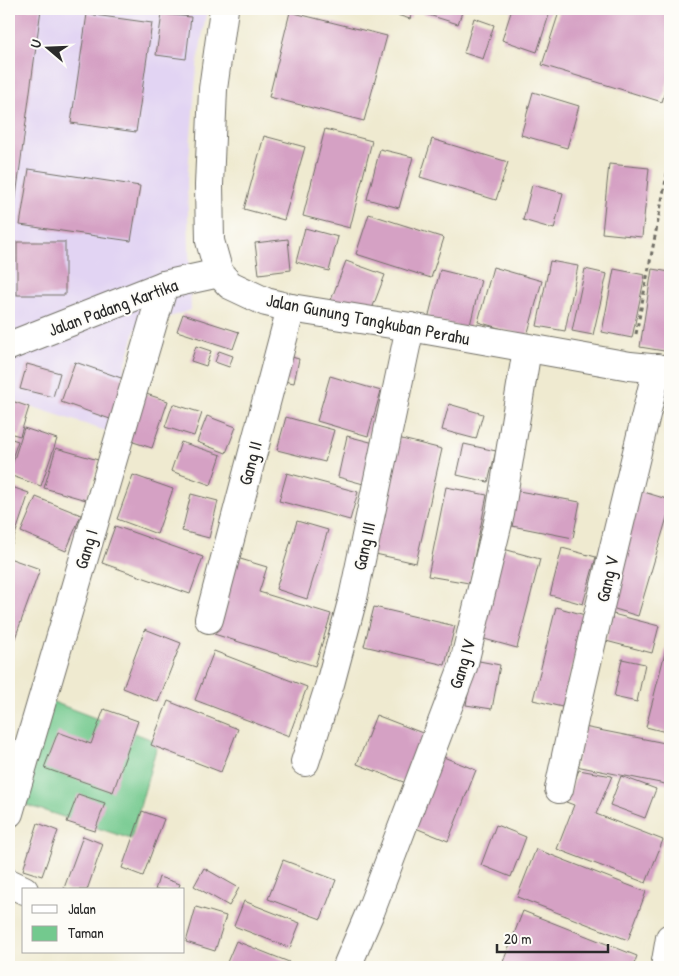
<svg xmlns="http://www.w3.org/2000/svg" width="679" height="976" font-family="'Patrick Hand',sans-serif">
  <rect width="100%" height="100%" fill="#fdfcf7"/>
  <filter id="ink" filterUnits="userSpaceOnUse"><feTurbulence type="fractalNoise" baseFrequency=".02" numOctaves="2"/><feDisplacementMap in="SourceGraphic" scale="10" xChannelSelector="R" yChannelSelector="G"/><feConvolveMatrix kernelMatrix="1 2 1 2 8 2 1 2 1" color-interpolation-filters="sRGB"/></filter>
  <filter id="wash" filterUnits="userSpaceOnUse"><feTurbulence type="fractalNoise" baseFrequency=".0096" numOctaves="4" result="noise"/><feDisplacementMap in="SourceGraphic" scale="20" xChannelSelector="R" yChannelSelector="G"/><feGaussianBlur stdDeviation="1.12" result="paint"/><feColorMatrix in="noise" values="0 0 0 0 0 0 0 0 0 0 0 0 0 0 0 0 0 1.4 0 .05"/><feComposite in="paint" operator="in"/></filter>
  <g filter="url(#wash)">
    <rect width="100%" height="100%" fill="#efead0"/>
    <!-- built -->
    <path fill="#e2d4f3" d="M9,9H207L197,66L187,182L191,310L136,328L106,431L9,399Z"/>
    <!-- green -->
    <path fill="#73c98e" stroke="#4f7a5c" d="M35,695L158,742L131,839L11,800Z"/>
    <g id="blocks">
      <!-- building -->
      <g fill="#d5a1c4">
        <path d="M9,9H41L15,204L9,203Z"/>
        <path d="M378,9H413L410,19Z"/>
        <path d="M420,9H463L458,24L419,12Z"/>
        <path d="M512,9H551L537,52L502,40Z"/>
        <path d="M560,9H670V74L662,102L542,65Z"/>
        <path d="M290,12L387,36L364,121L269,97Z"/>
        <path d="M87,14L152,23L136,132L71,123Z"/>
        <path d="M162,14L191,17L186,59L156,55Z"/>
        <path d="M474,18L494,25L483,59L464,53Z"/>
        <path d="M533,92L579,106L567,148L521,135Z"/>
        <path d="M325,129L372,141L350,228L303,216Z"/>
        <path d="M264,136L305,147L284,220L244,209Z"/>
        <path d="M432,139L508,162L496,200L420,177Z"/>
        <path d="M380,149L413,157L399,208L367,199Z"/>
        <path d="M609,164L649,168L642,237L602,233Z"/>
        <path d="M29,169L140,186L131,241L20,225Z"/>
        <path d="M532,185L563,193L554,229L523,220Z"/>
        <path d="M369,214L444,238L431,278L356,254Z"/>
        <path d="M305,228L338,237L329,271L296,262Z"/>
        <path d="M288,239L291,270L259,274L255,243Z"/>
        <rect x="17" y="242" width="48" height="53"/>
        <path d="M346,261L385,275L370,314L331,300Z"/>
        <path d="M550,261L578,266L565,331L537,326Z"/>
        <path d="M493,267L542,281L527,336L478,322Z"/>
        <path d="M585,269L607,274L593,335L572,331Z"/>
        <path d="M614,269L645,275L632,338L602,332Z"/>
        <path d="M652,269L670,272V352L640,347Z"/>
        <path d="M440,270L481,280L469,329L428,319Z"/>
        <path d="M183,314L239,332L233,349L177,331Z"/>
        <path d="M196,346L211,351L206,366L191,361Z"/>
        <path d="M219,351L233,356L229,367L215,362Z"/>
        <path d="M284,355L299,359L294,383L279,380Z"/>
        <path d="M75,362L127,380L113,420L61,402Z"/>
        <path d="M27,364L60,373L53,397L20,389Z"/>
        <path d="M330,376L381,391L368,436L317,421Z"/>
        <path d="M143,393L168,401L152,448L127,440Z"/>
        <path d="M9,400L29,407L20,436L9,433Z"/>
        <path d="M173,404L202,413L194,436L165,427Z"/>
        <path d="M449,404L483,414L476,439L442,430Z"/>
        <path d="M207,416L236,427L226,453L197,442Z"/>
        <path d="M286,417L334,430L325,462L277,450Z"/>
        <path d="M24,428L57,439L41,486L9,475Z"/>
        <path d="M347,436L378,444L367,485L338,477Z"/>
        <path d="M9,438L18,441L9,467Z"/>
        <path d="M398,438L442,449L416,563L371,553Z"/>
        <path d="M181,442L221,455L211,485L171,471Z"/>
        <path d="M464,444L496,451L488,482L457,475Z"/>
        <path d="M56,448L98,460L86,500L44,488Z"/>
        <path d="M287,473L358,492L350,520L279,501Z"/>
        <path d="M133,475L173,489L157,534L117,519Z"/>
        <path d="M9,486L29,493L12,544L9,543Z"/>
        <path d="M446,487L487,495L469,583L428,576Z"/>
        <path d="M513,490L580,502L573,538L507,525Z"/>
        <path d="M637,490L670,500V507L638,616L602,605Z"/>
        <path d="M191,494L218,501L209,538L182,531Z"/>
        <path d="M36,497L81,515L66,551L21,532Z"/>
        <path d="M297,521L328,530L307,599L276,589Z"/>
        <path d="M115,526L203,557L190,594L102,563Z"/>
        <path d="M500,548L540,559L517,648L477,637Z"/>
        <path d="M562,548L596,557L583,604L550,595Z"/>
        <path d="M9,558L40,569L14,641L9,639Z"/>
        <path d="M237,558L267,567L259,592L331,614L315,666L214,634Z"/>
        <path d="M374,607L455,626L445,665L364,646Z"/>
        <path d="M556,607L585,615L562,707L533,700Z"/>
        <path d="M613,614L659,626L652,653L606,641Z"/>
        <path d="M145,629L181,643L158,702L123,688Z"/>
        <path d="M670,633V733L646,727Z"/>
        <path d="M214,651L307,687L289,736L195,700Z"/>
        <path d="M622,659L645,664L637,702L614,697Z"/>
        <path d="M474,660L500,665L492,709L466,705Z"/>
        <path d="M168,701L238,729L221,772L151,745Z"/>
        <path d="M104,709L138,721L113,792L44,768L58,732L91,744Z"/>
        <path d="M376,715L425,734L406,783L357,764Z"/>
        <path d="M584,727L670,744V785L576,766Z"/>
        <path d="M436,754L476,770L448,841L408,825Z"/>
        <path d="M579,770L612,776L596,814L663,840L646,883L557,849L574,805L566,802Z"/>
        <path d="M621,776L656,789L645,818L610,805Z"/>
        <path d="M78,794L105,803L95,831L67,822Z"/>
        <path d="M142,811L164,819L143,876L122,868Z"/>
        <path d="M38,823L58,831L42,876L23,870Z"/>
        <path d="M496,825L526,837L511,877L481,865Z"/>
        <path d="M83,836L103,844L87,890H69L64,888Z"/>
        <path d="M536,849L646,892L628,940L517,897Z"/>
        <path d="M283,860L336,880L321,919L268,899Z"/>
        <path d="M204,868L239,888L229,906L194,886Z"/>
        <path d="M159,877L180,884L178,890H155Z"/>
        <path d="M244,901L300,923L290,948L234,926Z"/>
        <path d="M196,907L226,916L215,951L186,942Z"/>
        <path d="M523,911L637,956L633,967H501Z"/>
        <path d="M236,941L289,962L286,967H225Z"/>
      </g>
    </g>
  </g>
  <g filter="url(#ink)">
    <use href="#blocks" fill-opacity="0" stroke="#706e65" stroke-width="1"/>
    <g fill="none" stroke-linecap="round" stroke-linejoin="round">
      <defs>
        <g id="minor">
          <path d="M9,346L164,285L219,273"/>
          <path d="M209,619L291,308"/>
          <path d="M305,762L330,684L353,598L410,327"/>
          <path d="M559,789C588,648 624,509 657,368"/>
          <path d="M9,813L164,285"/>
          <path d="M9,883L24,890"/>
          <path d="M348,964L371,910L463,667L500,514L527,349"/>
          <path d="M665,967L670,938"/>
        </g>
        <path id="tertiary" d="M224,9L213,89L209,185L210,241L219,273L230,285L266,302L291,308L410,327L630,366L670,370"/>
      </defs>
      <!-- minor casing -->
      <use href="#minor" stroke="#706e65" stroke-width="30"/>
      <!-- tertiary casing -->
      <use href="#tertiary" stroke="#706e65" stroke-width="30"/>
      <!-- path -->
      <path stroke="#706e65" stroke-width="3" stroke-dasharray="4 4" stroke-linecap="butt" d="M636,334L670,159"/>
      <!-- minor -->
      <use href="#minor" stroke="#fff" stroke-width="28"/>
      <!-- tertiary -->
      <use href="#tertiary" stroke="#fff" stroke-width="28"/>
    </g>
  </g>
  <g text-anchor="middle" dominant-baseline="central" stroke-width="4" stroke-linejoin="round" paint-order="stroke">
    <!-- street labels -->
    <g font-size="18" fill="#2b2b2b" stroke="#fdfcf7">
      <text transform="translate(113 307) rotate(-20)">Jalan Padang Kartika</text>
      <text transform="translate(368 319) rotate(11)">Jalan Gunung Tangkuban Perahu</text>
      <text transform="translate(250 463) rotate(-75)">Gang II</text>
      <text transform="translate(364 546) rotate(-78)">Gang III</text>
      <text transform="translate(86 549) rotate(-73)">Gang I</text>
      <text transform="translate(607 579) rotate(-77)">Gang V</text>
      <text transform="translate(462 664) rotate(-73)">Gang IV</text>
    </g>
  </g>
  <!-- margin -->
  <rect width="679" height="976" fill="none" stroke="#fdfcf7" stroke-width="30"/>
  <!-- legend -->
  <rect x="22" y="888" width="162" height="65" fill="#fdfcf7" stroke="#a9a8a5"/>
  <rect x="32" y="905" width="25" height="8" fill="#ffffff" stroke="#a9a8a5"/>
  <text x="68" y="914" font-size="15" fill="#2b2b2b">Jalan</text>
  <rect x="32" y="926" width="25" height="15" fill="#73c98e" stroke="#a9a8a5"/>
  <text x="68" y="938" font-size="15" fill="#2b2b2b">Taman</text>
  <!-- north arrow -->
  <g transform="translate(48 48) rotate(289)" stroke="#fdfcf7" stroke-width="4" paint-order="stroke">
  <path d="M0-4L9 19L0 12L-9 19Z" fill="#2b2b2b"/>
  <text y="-8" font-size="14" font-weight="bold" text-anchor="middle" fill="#2b2b2b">U</text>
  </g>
  <!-- scale -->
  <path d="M497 944v8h111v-8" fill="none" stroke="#2b2b2b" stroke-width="2.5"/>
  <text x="504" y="944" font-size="15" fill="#2b2b2b" stroke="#fdfcf7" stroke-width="4" paint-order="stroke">20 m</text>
</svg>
